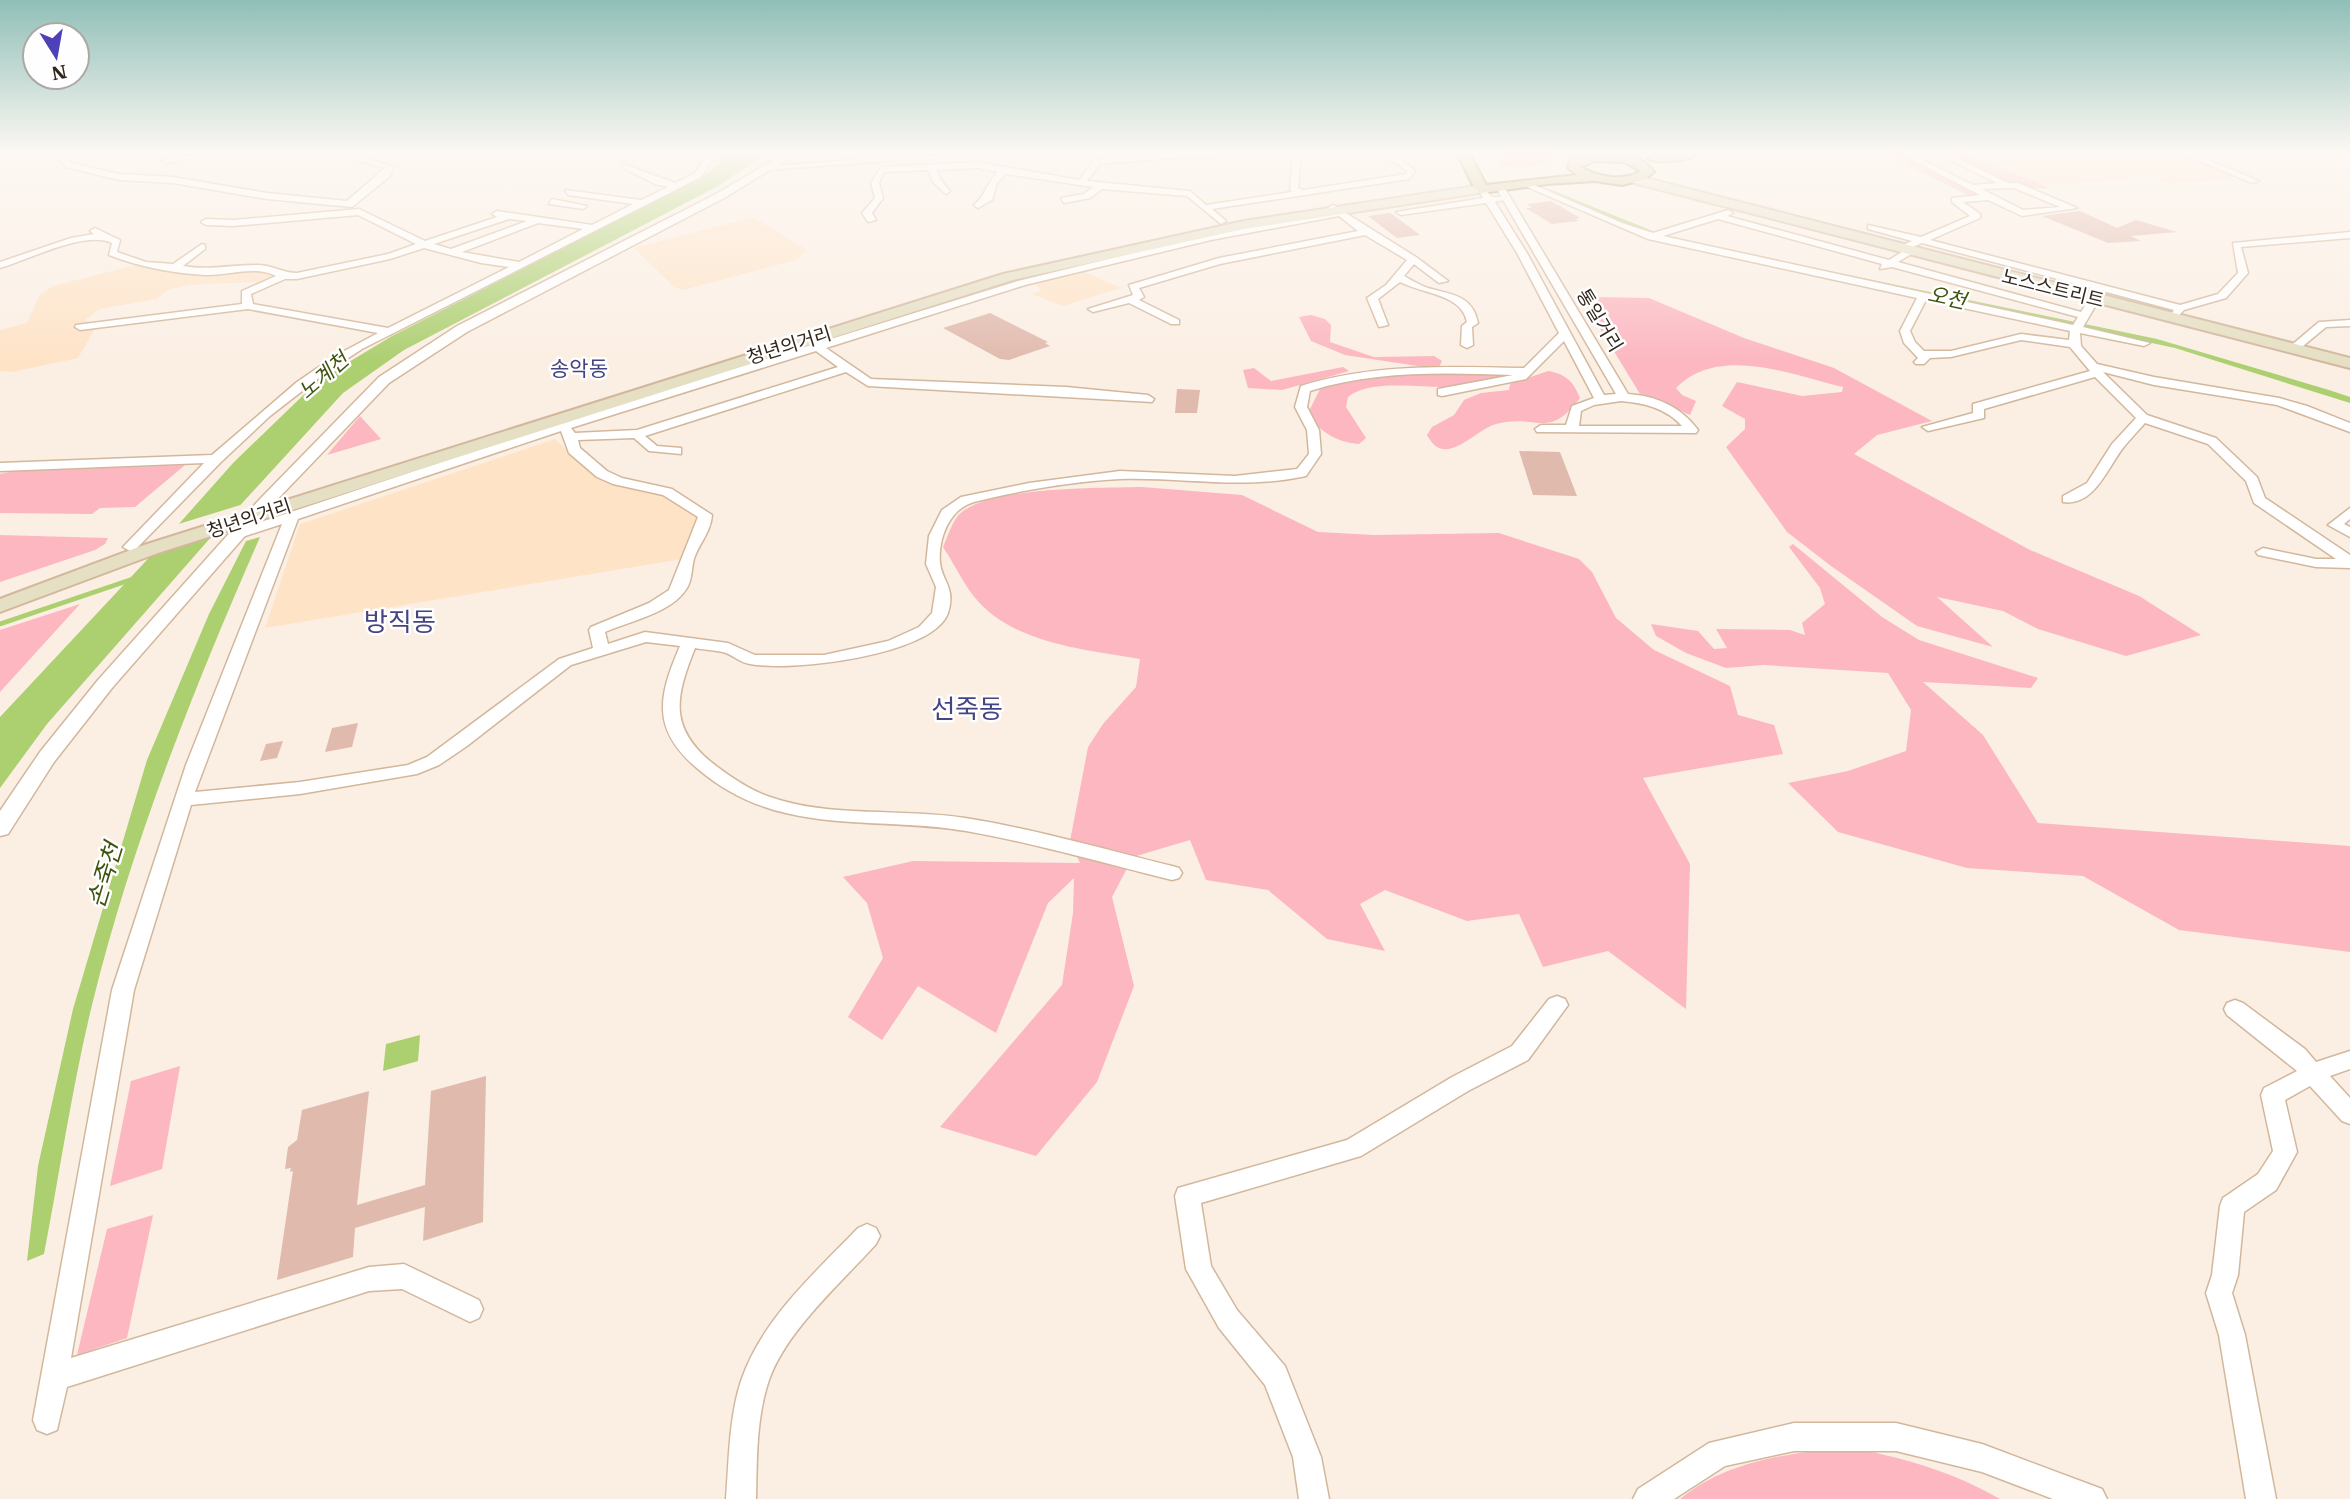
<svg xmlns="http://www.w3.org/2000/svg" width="2350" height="1499" font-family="'IBM Plex Serif','Noto Sans KR',serif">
  <rect width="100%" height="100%" fill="#fbefe4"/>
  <!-- built -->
  <g fill="#fee3c7">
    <path d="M1952,153H2179L2240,178L2168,184L2152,177L2034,187Z"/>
    <path d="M753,217L807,250L796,260L683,290L674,287L634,248Z"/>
    <path d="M135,265L206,274L264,272L275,276L257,282L189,285L168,290L156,299L99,309L85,320L96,327L78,358L12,372L0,371V330L27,323L40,294L53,286Z"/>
    <path d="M1080,270L1122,288L1062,306L1032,294L1042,290L1035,284Z"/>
    <path d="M555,439L596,477L615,484L660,493L697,514L698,525L682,559L265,628L300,524Z"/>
  </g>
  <!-- green -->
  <g fill="#fcb7c1">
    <path d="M1495,153H1554L1559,156C1543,166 1519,172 1502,164Z"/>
    <path d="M1881,153H1897L1969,187L1979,195L1970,196Z"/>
    <path d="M1946,153H1972L1969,155L2050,188C2015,192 1977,167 1946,153Z"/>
    <path d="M1593,297L1649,298L1744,338L1834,368L1932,421L1877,435L1854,454L2030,550L2139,596L2201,635L2126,656L2038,629L2003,611L1937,597L1993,647L1917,626L1831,566L1787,532L1726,447L1745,429V419L1722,406L1737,382L1802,396L1842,392L1843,387C1792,375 1719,344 1676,388L1682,395L1696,401L1690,415L1640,394L1582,299Z"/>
    <path d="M1311,315L1325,319L1331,325L1330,342L1374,357L1434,356L1442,361L1439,367L1431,368L1345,355L1311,341L1299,317Z"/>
    <path d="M1343,367L1349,371L1282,390L1248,388L1243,370L1254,368L1271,381Z"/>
    <path d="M1548,371C1566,374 1573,381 1580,398C1548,441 1538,413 1496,424C1474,430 1445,470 1427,435L1432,427L1454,415L1464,400L1481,393L1509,390L1510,384Z"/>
    <path d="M1401,374H1495L1505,375L1503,379C1487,382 1471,386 1454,387C1424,389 1371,378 1348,397L1346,407L1366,438L1359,444C1337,442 1320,433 1308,413L1320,389L1329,383Z"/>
    <path d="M360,416L381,439L327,455Z"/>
    <path d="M185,465L135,507L100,508L92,514L0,513V474L14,471Z"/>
    <path d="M1142,487L1242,495L1318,532L1375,535L1499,533L1579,559L1592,572L1616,618L1654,650L1730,686L1738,715L1774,725L1783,754L1643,778L1690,864L1686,1009L1608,951L1543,967L1519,914L1467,921L1385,890L1360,904L1385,951L1327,939L1268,890L1206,880L1190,840L1133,857L1112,897L1134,986L1097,1082L1036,1156L940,1127L1062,985L1073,913L1074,878L1048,903L996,1033L918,986L882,1040L848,1017L883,958L867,903L843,877L913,861L1080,863L1070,841L1088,747L1103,724L1136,687L1140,659C1083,649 1010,644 972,594C961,579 953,562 943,547C947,538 951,525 957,517C980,486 1103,488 1142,487Z"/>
    <path d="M0,535L108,538L105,544L95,550L0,582Z"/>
    <path d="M1793,544L1882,617L1919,640L2038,678L2031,688L1923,682L1983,735L2038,823L2350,846V952L2179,930L2083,876L1967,868L1838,832L1788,783L1848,771L1906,751L1911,710L1888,673L1764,665L1726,668L1686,653L1656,636L1651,624L1698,631L1714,649L1727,648L1716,629L1790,630L1805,635L1802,623L1825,604L1820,588L1789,547Z"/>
    <path d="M80,604L0,692V630Z"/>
    <path d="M180,1066L162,1169L110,1186L131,1081Z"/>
    <path d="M153,1215L127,1338L77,1355L107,1229Z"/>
    <path d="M1846,1447C1901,1457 1952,1471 2000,1499H1680C1728,1460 1787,1454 1846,1447Z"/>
  </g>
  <!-- water -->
  <g fill="#accf70">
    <path d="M724,153H766L722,184L404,350L343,393L212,536L47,724L0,788V717L145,562L234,462L319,380L392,336L702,177L718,165Z"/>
    <path d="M1549,189L1670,238L2157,339L2329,390L2350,397V403L2175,348L1650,235L1542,191Z"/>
    <path d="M260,537C194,688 131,845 92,1005C72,1087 60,1171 44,1254L27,1261L38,1166L73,1009L147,760L209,614L246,541Z"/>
    <path d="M420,1035L418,1061L383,1071L386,1044Z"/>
  </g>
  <!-- pier -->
  <path fill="#fbefe4" d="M247,503L222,530L149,553L172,526Z"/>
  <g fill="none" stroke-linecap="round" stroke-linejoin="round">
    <!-- stream -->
    <path stroke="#accf70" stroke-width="4.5" d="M0,624L133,579"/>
  </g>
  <!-- building -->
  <g fill="#e1baae">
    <path d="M1551,201L1580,218L1575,219L1579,221L1552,224L1526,208H1532L1527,204Z"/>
    <path d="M2080,211L2117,228L2136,220L2177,232L2131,236L2141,241L2108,243L2042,216Z"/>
    <path d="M1389,213L1392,214L1420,235L1397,238L1368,216Z"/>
    <path d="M990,313L1048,342L1045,343L1050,346L1009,360L1000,359L943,328Z"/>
    <path d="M1177,389L1200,390L1197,413H1175Z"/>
    <path d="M1519,451L1560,452L1577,496L1533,495Z"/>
    <path d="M358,723L352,747L325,752L332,728Z"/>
    <path d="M283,741L277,758L260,761L266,744Z"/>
    <path d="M486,1076L483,1222L423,1241L425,1207L355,1228L353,1257L277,1280L293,1171L290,1172L291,1168L285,1169L288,1147L297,1140L302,1110L369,1091L357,1205L425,1185L431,1091Z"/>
  </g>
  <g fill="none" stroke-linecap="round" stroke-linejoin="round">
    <defs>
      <g id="minor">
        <path d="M54,153H62L72,163L119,174L173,177L267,193L347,201L385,168L347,158L343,153H352L394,167L390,176L352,207L267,199L173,183L119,180L66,167Z"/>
        <path d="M201,153H220L165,163L161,161Z"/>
        <path d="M709,153H717L701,177L362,349L324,374L270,416L221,462L135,550L130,551L123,547L204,463L0,471V463L212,455L297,382L335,356L378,333L248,309L80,330L75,327L76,325L242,304V291L276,276C255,265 228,276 205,275C172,273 140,267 109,255L112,243C85,230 28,260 0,268V262L71,238L94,234L90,231L95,228L120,240L117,252L146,262L173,264L202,244L205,245V249L183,266C210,271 234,264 260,265C274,266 284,273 297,273L388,254L416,244L358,215L233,226L206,225L201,222L206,219L233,220L359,209L425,241L497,217L492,214L497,211L592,225L633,204L568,195L565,190L641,200L668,187L655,184L623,168V164L675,183L695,173ZM509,219L527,221L451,249L434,244ZM538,223L583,229L519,262L462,252ZM424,248L481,263L509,267L388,328L253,304L251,294L285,279H297L390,259Z"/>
        <path d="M944,153H971L928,159L924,157Z"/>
        <path d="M1162,153L1223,154L1227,156L1223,158H1172L1100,164L1087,181L1190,191L1206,205L1292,192L1290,189L1293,153H1301L1298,188L1303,190L1406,174L1407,171L1398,164L1369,153C1387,153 1403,158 1415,171L1409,179L1212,209L1226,221L1221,224L1187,196L1102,189L1090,198L1064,203L1061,198L1084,194L1093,187L1006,174L997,183L992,200L978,208L974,205C988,192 985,185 998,172L978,168L937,170L940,179L950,191L946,194L933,182L928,170L884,172L879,183L883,198L872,213L876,220L868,222L862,213L875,198L871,183L881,167L978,162L1079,180L1094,160Z"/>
        <path d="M1567,153H1579L1590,158L1586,160Z"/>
        <path d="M1899,153H1909L1973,185L1997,183L1936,153H1946L2008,183H2018L2077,208L2022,216L1988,200L1963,202L1980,214V218L1930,240L2180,305L2218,294L2238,273L2233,243L2350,232V238L2241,247L2248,273L2226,298L2184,310L2175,319L2170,316L2174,310L1922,243L1913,247V253L1898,262L2081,312L2091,296H2099L2100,298L2083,327L2150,343L2144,346L2080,333L2081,346L2097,364L2154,377L2279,398L2307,406L2350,423V432L2277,405L2154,385L2103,372L2147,415L2216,438L2257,477L2265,498L2350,555V568L2316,567L2258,555L2256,552L2263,548L2316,559H2336L2254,503L2246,481L2208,444L2145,423C2138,431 2130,439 2123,448C2108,467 2094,507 2063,502V496L2087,483L2112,444L2136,418L2095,377L1984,409V418L1928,431L1922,427L1973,413V404L2090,371L2070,347L2021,340L1951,357L1930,358L1924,364H1916L1914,362L1918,358L1904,343L1900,331L1917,298L1648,239L1518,183L1525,181L1622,223L1653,233L1728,210L1733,213L1727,216L1889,260L1905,250V244L1912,241L1868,229V225L1921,237L1970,216L1952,202V198L1980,195ZM2014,188L2060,207L2023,210L1982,189ZM1718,219L1882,264L1880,269L1892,267L2078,317L2073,325L1663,236ZM1926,300L2070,331L2069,340L2021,334L1951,351H1924L1915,342L1910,331Z"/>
        <path d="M2181,153H2192L2259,181L2252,183Z"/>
        <path d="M897,156L900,160L768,170L764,167Z"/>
        <path d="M1500,184L1504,187L1628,394C1657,396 1681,407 1698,430L1696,433L1537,432L1535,429L1541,425H1566L1572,406L1594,398L1564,341L1526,379L1442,396L1438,395V389L1513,375C1444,373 1377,370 1310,391L1307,407L1319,430L1321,454L1306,476C1244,490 1183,477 1120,479C1077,481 1016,491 974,502C949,509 938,539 940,563C942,581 956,588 948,613C933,656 789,672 750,664C741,663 734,656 726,653C717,650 705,650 695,648C676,696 668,726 711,762C729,776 749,790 770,797C829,818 903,808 965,818C1035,829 1103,849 1172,866L1179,868L1182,873L1179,878L1172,880C1104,863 1035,843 966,831C869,815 779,838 698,769C651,730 658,697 680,646L646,642L571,665L467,746L439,765L417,774L300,794L191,805L134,990L71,1358L369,1267L404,1264L479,1300L483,1309L479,1318L470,1322L402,1289L369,1291L67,1387L57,1430L47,1434L37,1430L33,1420L112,990L186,765L282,524L236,539L231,538V532L559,423L1018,281L1211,234L1333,212L1328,208L1333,205L1416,257L1448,281L1439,283L1414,264L1404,276C1411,280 1418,284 1425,287C1449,295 1472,293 1478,323L1472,327L1473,345L1467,348L1461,345L1462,326L1467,322C1462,294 1423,294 1400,282L1378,299L1388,325L1379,327L1367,298L1386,285L1407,260L1365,235L1220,264L1139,288L1144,297L1139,300L1179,320V324H1171L1129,303L1093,312L1088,309L1133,295L1129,285L1219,258L1358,231L1339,216L1211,240L1025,285L826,348L871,379L1066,387L1148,395L1154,399L1152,402L868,386L846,372L645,436L657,446L681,448V454L649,451L634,438L578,440L580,448L607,471L622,478L672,489L712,515C711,531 701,541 695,556C691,566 693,578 687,588C672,613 630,621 605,632L608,644L645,632L728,643L755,655H824L888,641L919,627L932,613L936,587L926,564L929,536L942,510L961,497L1029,483L1120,471L1235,476L1297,469L1309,454L1307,430L1295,407L1301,386C1375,363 1448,367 1524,368L1559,333L1517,253L1486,203L1401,215L1396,212L1483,198L1478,189L1482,186L1492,197H1501L1496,187ZM1503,200L1616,394L1604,395L1527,253L1495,202ZM816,351L838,367L637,430L575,433L571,428ZM1621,401C1644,403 1666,408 1682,426H1579L1581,411L1594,405ZM561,431L569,453L597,477L613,484L663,495L698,517L669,590L649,603L591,627L589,630L593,648L559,659L427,757L408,765L300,782L195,792L298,519Z"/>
        <path d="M552,199L587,206L583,209L549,204Z"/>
        <path d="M2350,320V326L2326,327L2297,351L2287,349L2319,322Z"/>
        <path d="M2350,508V519L2344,524L2350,527V537L2328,525Z"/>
        <path d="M1557,996L1565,999L1568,1005L1528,1060L1468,1091L1361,1156L1201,1203L1211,1266L1237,1310L1285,1366L1321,1457L1329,1499H1299L1293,1457L1265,1385L1219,1328L1186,1269L1175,1196L1178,1188L1347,1140L1452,1077L1512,1046L1549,999Z"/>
        <path d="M2235,1000L2243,1003L2305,1049L2316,1062L2350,1051V1069L2330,1076L2350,1098V1124L2342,1121L2310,1086L2285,1100L2297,1152L2276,1190L2244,1212L2238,1275L2232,1293L2245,1335L2276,1499H2246L2219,1335L2206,1293L2212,1275L2220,1206L2223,1198L2258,1174L2273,1151L2261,1095L2264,1088L2297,1071L2227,1015L2224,1009L2227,1003Z"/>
        <path d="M867,1224L876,1228L880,1236L876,1244C841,1283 786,1331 769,1380C756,1418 757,1460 756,1499H726C729,1460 729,1418 741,1381C762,1319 814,1274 858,1228Z"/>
        <path d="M1794,1423H1896L1982,1444L2102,1489L2107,1499H2053L1982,1472L1896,1451H1794L1725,1466L1674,1499H1633L1638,1489L1709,1443Z"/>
      </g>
      <path id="tertiary" d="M785,153H797L726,197L467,332L389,383L271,506L112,688L54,762L8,834L0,836V811L40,752L98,680L259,500L379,377L457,326L718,193Z"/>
      <g id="secondary">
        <path d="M2342,153H2350V157Z"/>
        <path d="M1634,175L2350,358V368L1630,182L1628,179Z"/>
        <path d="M1482,185L1488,189L1486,192L1244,229L1013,280L158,553L0,612V599L144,545L1003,274L1244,221Z"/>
      </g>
      <g id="primary">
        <path d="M1457,153H1469L1486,185L1577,175L1568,168L1571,160C1597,152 1635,146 1654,172L1645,179L1622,185L1595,181L1547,184L1482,193L1475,189ZM1595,161L1624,162L1641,171C1623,182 1598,177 1581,167Z"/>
        <path d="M1665,153H1700C1690,160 1658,165 1648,158Z"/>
      </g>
    </defs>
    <!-- minor casing -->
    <use href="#minor" stroke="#d2b79c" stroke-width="3"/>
    <!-- tertiary casing -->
    <use href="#tertiary" stroke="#d2b79c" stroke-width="3"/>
    <!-- secondary casing -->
    <use href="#secondary" stroke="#d2b79c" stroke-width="4"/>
    <!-- primary casing -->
    <use href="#primary" stroke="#7f6e30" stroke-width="4"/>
    <!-- minor -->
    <use href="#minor" fill="#fff" fill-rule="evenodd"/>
    <!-- tertiary -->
    <use href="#tertiary" fill="#fff" fill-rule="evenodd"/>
    <!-- secondary -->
    <use href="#secondary" fill="#e5dfc4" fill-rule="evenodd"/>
    <!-- primary -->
    <use href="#primary" fill="#cbbf89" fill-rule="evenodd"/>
  </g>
  <!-- sky -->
  <linearGradient id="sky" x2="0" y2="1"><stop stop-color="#90bfb8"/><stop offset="0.42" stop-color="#fdf8f3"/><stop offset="1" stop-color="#fdf8f3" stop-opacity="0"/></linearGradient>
  <rect width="2350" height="363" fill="url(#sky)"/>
  <g text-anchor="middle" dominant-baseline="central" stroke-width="5" stroke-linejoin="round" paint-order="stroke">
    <!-- far-street labels -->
    <g font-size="19" fill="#32271d" stroke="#fefefe">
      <text transform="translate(2053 288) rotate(14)">노스스트리트</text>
      <text transform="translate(1600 320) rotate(59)">통일거리</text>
      <text transform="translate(789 345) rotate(-17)">청년의거리</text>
      <text transform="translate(249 518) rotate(-18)">청년의거리</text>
    </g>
    <!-- far-water labels -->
    <g font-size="21" font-style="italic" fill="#3e530e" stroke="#fefefe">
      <text transform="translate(1947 297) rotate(12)">오천</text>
      <text transform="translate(323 375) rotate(-41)">노계천</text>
    </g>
    <!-- far-quarter labels -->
    <g font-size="21" fill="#454482" stroke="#fefefe">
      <text x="579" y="368">송악동</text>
    </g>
    <!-- water labels -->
    <g font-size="24" font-style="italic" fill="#3e530e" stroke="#fefefe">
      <text transform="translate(104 875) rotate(-73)">손죽천</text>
    </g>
    <!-- quarter labels -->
    <g font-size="26" fill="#454482" stroke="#fefefe">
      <text x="400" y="621">방직동</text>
      <text x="967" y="708">선죽동</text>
    </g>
  </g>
  <!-- north arrow -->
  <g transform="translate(56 56) rotate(169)"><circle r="33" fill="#fefefe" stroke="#aca8a4" stroke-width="2"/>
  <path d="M0-5L12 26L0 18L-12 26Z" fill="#4e40b7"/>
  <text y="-10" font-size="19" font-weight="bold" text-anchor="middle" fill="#32271d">N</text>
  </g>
</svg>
